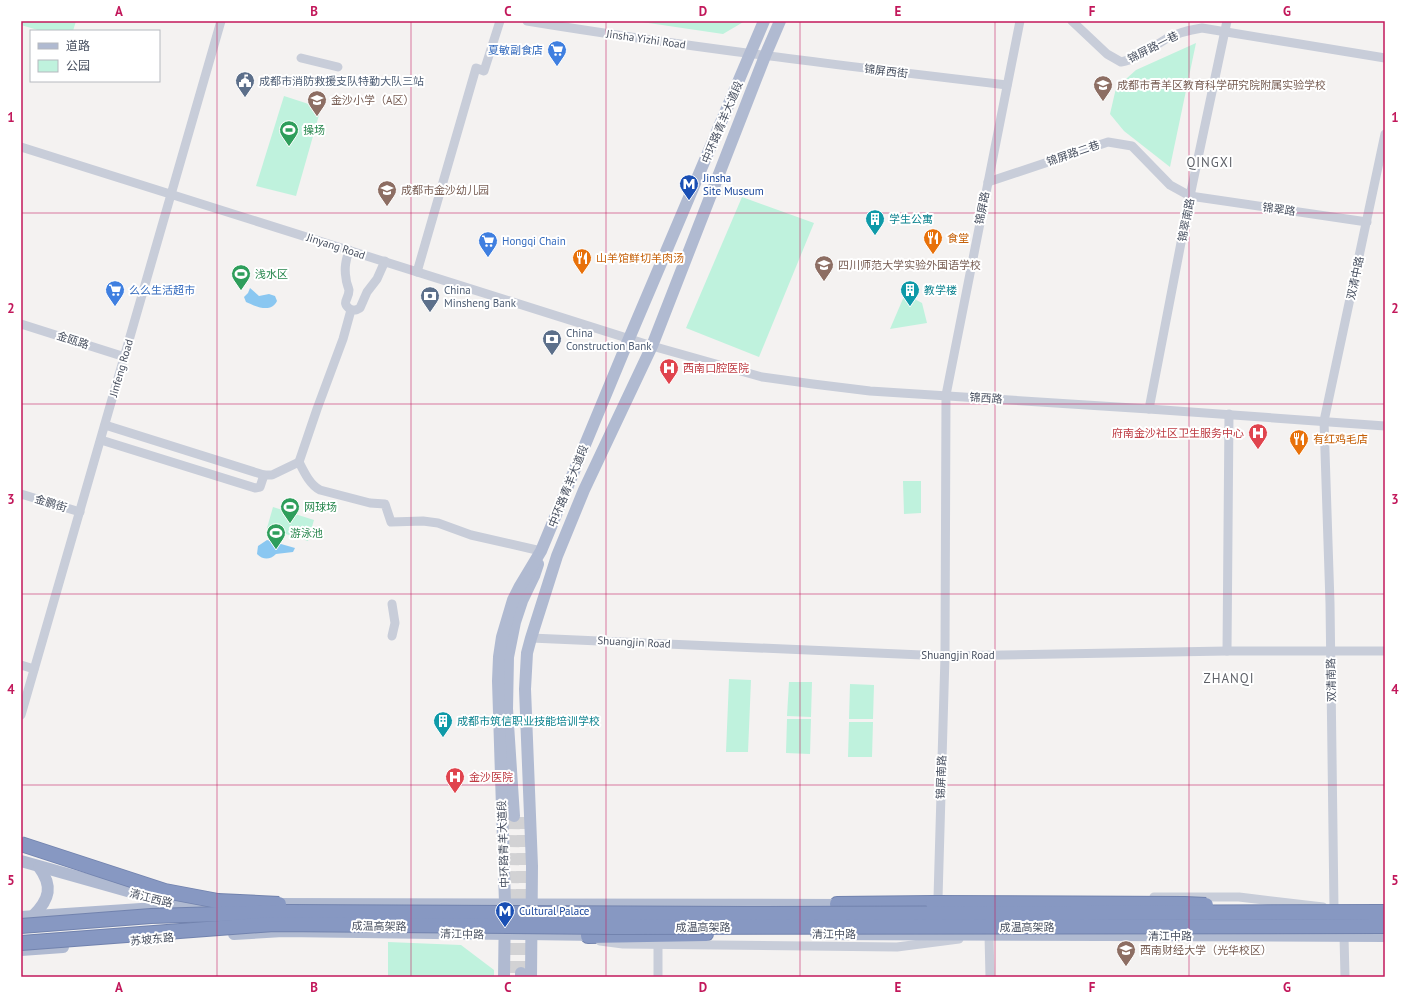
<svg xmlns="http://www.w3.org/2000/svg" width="1406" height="998" font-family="'PT Sans','Noto Sans SC',sans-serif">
  <rect width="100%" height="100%" fill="#f4f2f1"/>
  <!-- green -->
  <g fill="#bff2dd">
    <path d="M21,21H76L73,31H41L21,25Z"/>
    <path d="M635,21H745L723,34Z"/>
    <path d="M1196,43L1170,167L1124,131L1110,114L1116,88L1136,70Z"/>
    <path d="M284,96L321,108L296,196L256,186Z"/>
    <path d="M742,197L814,223L759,357L686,328Z"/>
    <path d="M905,294L922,303L927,323L890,329Z"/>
    <path d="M903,481H921V513L904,514Z"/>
    <path d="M273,507L314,520L308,541L267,528Z"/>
    <path d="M729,679L751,680L748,752H726Z"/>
    <path d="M789,682H812L811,717L787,716Z"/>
    <path d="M850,684L874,685L873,719H849Z"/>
    <path d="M787,719H811L810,754L786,753Z"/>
    <path d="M849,722H873L872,757H848Z"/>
    <path d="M388,942L461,945L494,970V977H388Z"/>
  </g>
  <!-- water -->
  <g fill="#8ac7f1">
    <path d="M250,288L259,296L269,294L275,296L277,301C271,314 255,306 246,302L244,297L248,293Z"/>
    <path d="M267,540L295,548L293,552L276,554C270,560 263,560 257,554L258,546Z"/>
  </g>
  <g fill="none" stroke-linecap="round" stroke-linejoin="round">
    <!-- major-tunnel -->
    <g stroke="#d2d2d4" stroke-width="12" stroke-dasharray="12 6" stroke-linecap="butt">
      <path d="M511,973L514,816"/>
      <path d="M521,973L523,815"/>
    </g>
    <defs>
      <g id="highway">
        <path d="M837,904L933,903"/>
        <path d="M588,936L706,934"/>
      </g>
    </defs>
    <!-- highway casing -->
    <use href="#highway" stroke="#7283ae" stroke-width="16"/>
    <!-- minor -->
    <g stroke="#c8cdd9" stroke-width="9">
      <path d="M527,21C686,47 846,66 1007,85"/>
      <path d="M1072,21L1107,54L1121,62C1138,59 1151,48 1166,39C1177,33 1189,30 1202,28L1385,58"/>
      <path d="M301,58L338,67"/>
      <path d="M21,147L652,346L762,377L813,384L870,391L1149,409L1385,426"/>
      <path d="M988,182L1108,142L1132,146L1170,185L1190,196L1367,222"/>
      <path d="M349,250C346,260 344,268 346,278C346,282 348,286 349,290C349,300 340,302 351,310L343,339L317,409L299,462C304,472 310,485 320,490L370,503L385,504L391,522L423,521L438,523L471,535L541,551"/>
      <path d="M417,272L476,68L484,71L500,21"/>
      <path d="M351,310H356L360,308L367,292L377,279L385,261"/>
      <path d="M21,324L125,357"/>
      <path d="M1149,409L1190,196L1227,21"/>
      <path d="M105,425L264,475H272L299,462"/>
      <path d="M101,440L255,488L260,487L264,475"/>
      <path d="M21,494L80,512"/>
      <path d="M392,636L395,623L392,604"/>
      <path d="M531,638L945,656L1227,651H1385"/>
      <path d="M1227,651L1229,414"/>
      <path d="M21,665L34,669"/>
      <path d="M21,715L221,21"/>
      <path d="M1154,897H1239L1323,907"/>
      <path d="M938,898L945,656L946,395L1020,21"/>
      <path d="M1337,915L1334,908L1330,603L1324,421L1385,134"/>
      <path d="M1343,931L1344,936L1345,977"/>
      <path d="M989,935L990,977"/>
      <path d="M600,941L623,944L897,947L959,939"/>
      <path d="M658,944V977"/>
    </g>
    <!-- major -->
    <g stroke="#b0bad1" stroke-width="12">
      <path d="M514,816L507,709L508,657L515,622L522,601L534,576L538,564"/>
      <path d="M21,861L170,903"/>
      <path d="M270,904L846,905"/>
      <path d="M33,916C50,899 53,886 39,867"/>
      <path d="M21,917L216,904"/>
      <path d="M234,934L283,931L598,935"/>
      <path d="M816,934L1385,936"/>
      <path d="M21,950L63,947"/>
      <path d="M504,977L505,903L498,681L499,657L502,637L513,600L520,586L541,551L628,341L764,21"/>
      <path d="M521,977V973"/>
      <path d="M531,977L532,866L525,689L527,653L531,638L557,556L584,490L652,346L765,56L780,21"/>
    </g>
    <!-- highway -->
    <use href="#highway" stroke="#8798c2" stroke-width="14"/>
    <defs>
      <g id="highway-bridge">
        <path d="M21,844L165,891L218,901L279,904"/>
        <path d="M933,903L1185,904L1206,905"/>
        <path d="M21,926L151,916L288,912L748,914L1385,912"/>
        <path d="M21,943L274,924L614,927L1385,926"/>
      </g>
    </defs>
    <!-- highway-bridge casing -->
    <use href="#highway-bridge" stroke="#7283ae" stroke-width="16" stroke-linecap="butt"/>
    <!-- highway-bridge -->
    <use href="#highway-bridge" stroke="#8798c2" stroke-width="14"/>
  </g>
  <!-- grid -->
  <path fill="none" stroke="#c2185b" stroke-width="1" stroke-opacity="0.55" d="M217,21V977M411,21V977M606,21V977M800,21V977M995,21V977M1189,21V977M21,213H1385M21,404H1385M21,594H1385M21,785H1385"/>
  <!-- icons -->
  <defs>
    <symbol id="supermarket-pin" viewBox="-11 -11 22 30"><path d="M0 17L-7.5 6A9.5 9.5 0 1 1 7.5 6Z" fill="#3f7fe0" stroke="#fff"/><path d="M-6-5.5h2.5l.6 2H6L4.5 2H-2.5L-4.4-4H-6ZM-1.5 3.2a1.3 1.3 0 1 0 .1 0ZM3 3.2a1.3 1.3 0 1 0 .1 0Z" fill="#fff"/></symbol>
    <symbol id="civic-pin" viewBox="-11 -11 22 30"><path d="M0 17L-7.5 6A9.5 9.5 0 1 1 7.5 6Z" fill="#5c6f8a" stroke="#fff"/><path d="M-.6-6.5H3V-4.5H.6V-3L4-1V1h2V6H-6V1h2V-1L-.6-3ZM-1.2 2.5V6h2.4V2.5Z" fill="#fff"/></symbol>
    <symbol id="school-pin" viewBox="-11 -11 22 30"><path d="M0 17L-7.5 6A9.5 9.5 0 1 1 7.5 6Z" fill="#8d6e63" stroke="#fff"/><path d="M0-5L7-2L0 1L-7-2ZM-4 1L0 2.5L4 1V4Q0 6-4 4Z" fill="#fff"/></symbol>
    <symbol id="stadium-pin" viewBox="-11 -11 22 30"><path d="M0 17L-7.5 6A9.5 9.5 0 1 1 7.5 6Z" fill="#2e9e5b" stroke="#fff"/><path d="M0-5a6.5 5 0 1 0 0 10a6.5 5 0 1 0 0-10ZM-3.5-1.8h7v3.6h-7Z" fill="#fff"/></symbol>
    <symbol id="metro-pin" viewBox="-11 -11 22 30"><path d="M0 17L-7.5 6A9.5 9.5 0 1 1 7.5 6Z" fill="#1a4fb4" stroke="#fff"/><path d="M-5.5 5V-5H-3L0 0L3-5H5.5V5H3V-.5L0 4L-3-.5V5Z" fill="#fff"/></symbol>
    <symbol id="building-pin" viewBox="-11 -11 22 30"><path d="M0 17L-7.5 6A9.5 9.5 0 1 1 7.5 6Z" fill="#0f9aa8" stroke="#fff"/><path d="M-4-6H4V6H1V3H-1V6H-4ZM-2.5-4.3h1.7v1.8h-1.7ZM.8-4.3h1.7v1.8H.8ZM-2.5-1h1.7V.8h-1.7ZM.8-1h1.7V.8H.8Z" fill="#fff"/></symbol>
    <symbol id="restaurant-pin" viewBox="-11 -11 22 30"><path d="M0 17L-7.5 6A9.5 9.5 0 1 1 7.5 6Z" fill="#e8710a" stroke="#fff"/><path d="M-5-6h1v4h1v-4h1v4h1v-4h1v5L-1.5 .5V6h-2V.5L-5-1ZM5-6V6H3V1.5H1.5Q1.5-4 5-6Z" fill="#fff"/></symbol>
    <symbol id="bank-pin" viewBox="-11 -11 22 30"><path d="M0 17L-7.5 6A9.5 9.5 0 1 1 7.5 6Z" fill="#5c6f8a" stroke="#fff"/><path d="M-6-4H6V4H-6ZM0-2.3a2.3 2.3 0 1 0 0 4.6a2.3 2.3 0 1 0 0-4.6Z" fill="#fff"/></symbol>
    <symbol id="hospital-pin" viewBox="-11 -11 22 30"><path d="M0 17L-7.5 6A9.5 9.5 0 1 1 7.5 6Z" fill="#e0444e" stroke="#fff"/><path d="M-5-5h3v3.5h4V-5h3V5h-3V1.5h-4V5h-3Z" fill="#fff"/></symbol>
    <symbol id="university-pin" viewBox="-11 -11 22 30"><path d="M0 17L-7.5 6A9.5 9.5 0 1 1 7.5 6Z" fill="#8d6e63" stroke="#fff"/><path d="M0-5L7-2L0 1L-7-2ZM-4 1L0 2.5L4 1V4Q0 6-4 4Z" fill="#fff"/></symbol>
  </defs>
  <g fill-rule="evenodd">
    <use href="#supermarket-pin" x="546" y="39" width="22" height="30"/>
    <use href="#civic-pin" x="234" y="70" width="22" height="30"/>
    <use href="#school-pin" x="1092" y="74" width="22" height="30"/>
    <use href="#school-pin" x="306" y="89" width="22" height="30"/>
    <use href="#stadium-pin" x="278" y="119" width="22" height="30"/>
    <use href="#metro-pin" x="678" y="173" width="22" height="30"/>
    <use href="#school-pin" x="376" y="179" width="22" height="30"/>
    <use href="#building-pin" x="864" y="208" width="22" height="30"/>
    <use href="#restaurant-pin" x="922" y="227" width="22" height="30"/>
    <use href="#supermarket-pin" x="477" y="230" width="22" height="30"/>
    <use href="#restaurant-pin" x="571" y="247" width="22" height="30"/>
    <use href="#school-pin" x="813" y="254" width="22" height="30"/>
    <use href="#stadium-pin" x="230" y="263" width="22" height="30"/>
    <use href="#supermarket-pin" x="104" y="279" width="22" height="30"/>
    <use href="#building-pin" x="899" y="279" width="22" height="30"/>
    <use href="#bank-pin" x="419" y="285" width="22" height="30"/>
    <use href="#bank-pin" x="541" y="328" width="22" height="30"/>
    <use href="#hospital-pin" x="658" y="357" width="22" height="30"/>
    <use href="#hospital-pin" x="1247" y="422" width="22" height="30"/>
    <use href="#restaurant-pin" x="1288" y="428" width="22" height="30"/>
    <use href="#stadium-pin" x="279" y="496" width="22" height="30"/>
    <use href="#stadium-pin" x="265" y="522" width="22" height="30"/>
    <use href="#building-pin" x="432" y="710" width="22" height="30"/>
    <use href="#hospital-pin" x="444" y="766" width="22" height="30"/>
    <use href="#metro-pin" x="494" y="900" width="22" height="30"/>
    <use href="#university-pin" x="1115" y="939" width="22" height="30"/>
  </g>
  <g text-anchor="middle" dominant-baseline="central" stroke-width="4" stroke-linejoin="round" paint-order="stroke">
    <!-- street labels -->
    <g font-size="11" fill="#485060" stroke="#fff">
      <text transform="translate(646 39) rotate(8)">Jinsha Yizhi Road</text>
      <text transform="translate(1153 47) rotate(-27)">锦屏路一巷</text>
      <text transform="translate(886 71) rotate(7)">锦屏西街</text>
      <text transform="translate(722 122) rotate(-67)">中环路青羊大道段</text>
      <text transform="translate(1073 153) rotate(-19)">锦屏路二巷</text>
      <text transform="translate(982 208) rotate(-79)">锦屏路</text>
      <text transform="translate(1279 209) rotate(8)">锦翠路</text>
      <text transform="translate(1186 220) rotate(-79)">锦翠南路</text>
      <text transform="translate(336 246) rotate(18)">Jinyang Road</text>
      <text transform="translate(1355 278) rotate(-78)">双清中路</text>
      <text transform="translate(73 340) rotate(18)">金瓯路</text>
      <text transform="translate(121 368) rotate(-74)">Jinfeng Road</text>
      <text transform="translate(986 398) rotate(4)">锦西路</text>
      <text transform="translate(568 486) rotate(-68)">中环路青羊大道段</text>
      <text transform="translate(51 503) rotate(17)">金鹏街</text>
      <text transform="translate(634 642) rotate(3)">Shuangjin Road</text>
      <text x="958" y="655">Shuangjin Road</text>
      <text transform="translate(1331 680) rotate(-91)">双清南路</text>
      <text transform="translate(941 777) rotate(-88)">锦屏南路</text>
      <text transform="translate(503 844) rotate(-92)">中环路青羊大道段</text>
      <text transform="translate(151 898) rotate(14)">清江西路</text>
      <text transform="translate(379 926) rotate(1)">成温高架路</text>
      <text x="703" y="927">成温高架路</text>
      <text x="1027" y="927">成温高架路</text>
      <text transform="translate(462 934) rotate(1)">清江中路</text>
      <text x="834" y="934">清江中路</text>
      <text x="1170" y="936">清江中路</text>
      <text transform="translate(152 939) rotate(-5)">苏坡东路</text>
    </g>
    <!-- shop labels -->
    <g font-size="11" fill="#366cbe" stroke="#fff" text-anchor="start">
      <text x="543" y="50" text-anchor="end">夏敏副食店</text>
      <text x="502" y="241">Hongqi Chain</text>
      <text x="129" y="290">么么生活超市</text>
    </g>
    <!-- service labels -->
    <g font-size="11" fill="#4e5e75" stroke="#fff" text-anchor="start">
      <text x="259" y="81">成都市消防救援支队特勤大队三站</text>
      <text x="444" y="290">China<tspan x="444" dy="13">Minsheng Bank</tspan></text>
      <text x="566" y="333">China<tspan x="566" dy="13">Construction Bank</tspan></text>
    </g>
    <!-- education labels -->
    <g font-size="11" fill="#785e54" stroke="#fff" text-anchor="start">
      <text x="1117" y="85">成都市青羊区教育科学研究院附属实验学校</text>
      <text x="331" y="100">金沙小学（A区）</text>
      <text x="401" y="190">成都市金沙幼儿园</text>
      <text x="838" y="265">四川师范大学实验外国语学校</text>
      <text x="1140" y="950">西南财经大学（光华校区）</text>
    </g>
    <!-- leisure labels -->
    <g font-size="11" fill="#27864d" stroke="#fff" text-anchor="start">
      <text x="303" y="130">操场</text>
      <text x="255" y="274">浅水区</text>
      <text x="304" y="507">网球场</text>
      <text x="290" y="533">游泳池</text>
    </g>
    <!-- transit labels -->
    <g font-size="11" fill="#164399" stroke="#fff" text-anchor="start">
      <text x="703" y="178">Jinsha<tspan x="703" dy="13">Site Museum</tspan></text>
      <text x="519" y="911">Cultural Palace</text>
    </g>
    <!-- culture labels -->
    <g font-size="11" fill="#0d838f" stroke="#fff" text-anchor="start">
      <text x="889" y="219">学生公寓</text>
      <text x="924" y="290">教学楼</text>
      <text x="457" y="721">成都市筑信职业技能培训学校</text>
    </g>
    <!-- food labels -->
    <g font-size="11" fill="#c56008" stroke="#fff" text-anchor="start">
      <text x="947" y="238">食堂</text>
      <text x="596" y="258">山羊馆鲜切羊肉汤</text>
      <text x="1313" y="439">有红鸡毛店</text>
    </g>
    <!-- health labels -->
    <g font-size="11" fill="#be3a42" stroke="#fff" text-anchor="start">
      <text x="683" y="368">西南口腔医院</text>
      <text x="1244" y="433" text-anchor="end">府南金沙社区卫生服务中心</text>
      <text x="469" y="777">金沙医院</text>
    </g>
    <!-- quarter labels -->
    <g font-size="13" letter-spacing="1" fill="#5d6067" stroke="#fff">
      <text x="1210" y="162">QINGXI</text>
      <text x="1229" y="678">ZHANQI</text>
    </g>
  </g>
  <!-- border -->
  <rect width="1406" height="998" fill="none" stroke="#ffffff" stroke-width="44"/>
  <!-- legend -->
  <rect x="30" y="30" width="130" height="52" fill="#ffffff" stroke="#b6b9bf"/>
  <rect x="38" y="43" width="20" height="6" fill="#b0bad1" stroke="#b6b9bf"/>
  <text x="66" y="50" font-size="12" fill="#485060">道路</text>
  <rect x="38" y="60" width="20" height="12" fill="#bff2dd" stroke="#b6b9bf"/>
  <text x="66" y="70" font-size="12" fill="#485060">公园</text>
  <rect x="22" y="22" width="1362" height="954" fill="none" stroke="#c2185b" stroke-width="1.5"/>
  <g font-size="13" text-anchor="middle" font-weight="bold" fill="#c2185b">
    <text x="119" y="16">A</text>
    <text x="314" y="16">B</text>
    <text x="508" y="16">C</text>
    <text x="703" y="16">D</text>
    <text x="898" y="16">E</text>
    <text x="1092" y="16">F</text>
    <text x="1287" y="16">G</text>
    <text x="11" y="122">1</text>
    <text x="1395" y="122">1</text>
    <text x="11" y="313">2</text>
    <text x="1395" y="313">2</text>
    <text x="11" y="504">3</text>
    <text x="1395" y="504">3</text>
    <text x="11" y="694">4</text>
    <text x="1395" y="694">4</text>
    <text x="11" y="885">5</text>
    <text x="1395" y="885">5</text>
    <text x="119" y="992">A</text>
    <text x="314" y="992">B</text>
    <text x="508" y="992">C</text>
    <text x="703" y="992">D</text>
    <text x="898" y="992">E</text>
    <text x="1092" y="992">F</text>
    <text x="1287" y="992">G</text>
  </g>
</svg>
